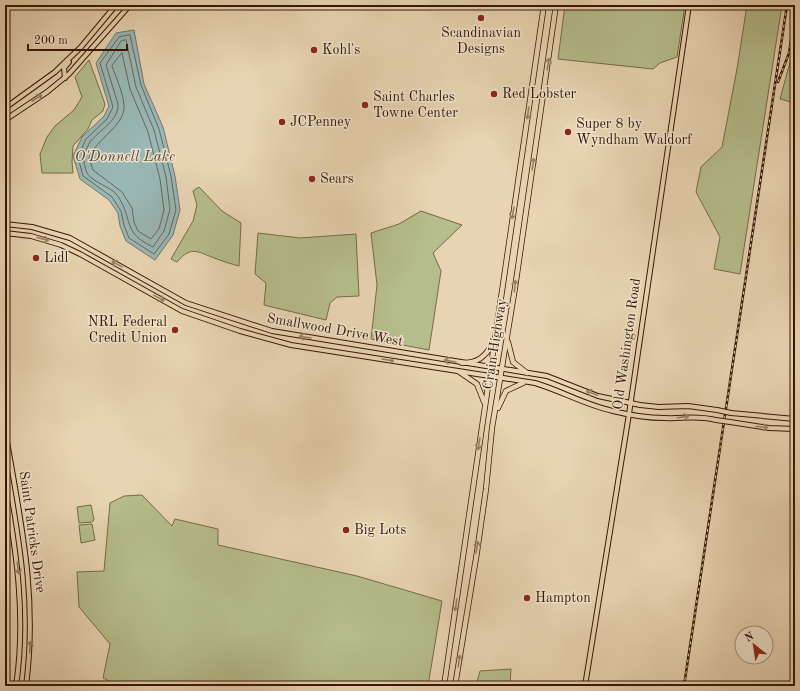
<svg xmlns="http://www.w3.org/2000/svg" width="800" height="691" font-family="'Old Standard TT',serif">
  <rect width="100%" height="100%" fill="#e8d4b2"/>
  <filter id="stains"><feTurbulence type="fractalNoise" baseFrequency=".005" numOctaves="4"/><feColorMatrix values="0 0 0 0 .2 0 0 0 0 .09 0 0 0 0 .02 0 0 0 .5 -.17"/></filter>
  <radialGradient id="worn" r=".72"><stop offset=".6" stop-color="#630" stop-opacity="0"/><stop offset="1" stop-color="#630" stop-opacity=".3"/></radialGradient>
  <!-- green -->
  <g fill="#b6bd8c" stroke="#766a48">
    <path d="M565,5H685L677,57L660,63L653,69L558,59Z"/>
    <path d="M747,5H782L740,274L714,269L720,237L696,192L701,167L722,147L737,69Z"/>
    <path d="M793,51H795V103L780,99Z"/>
    <path d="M89,60L105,104L103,111L92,120L88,129L73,146L72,162L73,173H42L40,154L47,137L55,126L74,110L82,97L75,77Z"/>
    <path d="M199,187L222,211L241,223L239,266C232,264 224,262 217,259C199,253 192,244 177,262L171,259L193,221L197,205L193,191Z"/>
    <path d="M421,211L462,225L433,253L441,271L429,350L371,339L377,285L371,233L399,224Z"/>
    <path d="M258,233L300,238L356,234L359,296L337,297L330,303L326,320L264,305L266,283L255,274Z"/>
    <path d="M142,495L172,526L175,519L218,529V545L357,576L442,601L428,686H120L103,678L110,644L79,607L77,572L104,571L110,503L124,496Z"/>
    <path d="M91,505L94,520L92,522L79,523L77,507Z"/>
    <path d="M92,524L95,540L81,543L79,525Z"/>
    <path d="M511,669L510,686H476L480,671Z"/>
  </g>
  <!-- water -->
  <path fill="#99b7b5" stroke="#72776e" d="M134,30L144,84L163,127L175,176L180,210L173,235L155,260L126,241L120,226L118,213L109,200L80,179L73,156L82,137L104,116L109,106L96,63L116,33Z"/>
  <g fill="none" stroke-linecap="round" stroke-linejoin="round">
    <!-- shore -->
    <g stroke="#68665c" stroke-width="1">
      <path d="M130,35L141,85L159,129L171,176L176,210L169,234L154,254L129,238L124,225L121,211L112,197L83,176L78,157L86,139L107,119L113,107L100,63L119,37Z"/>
      <path d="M126,40L136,87L154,130L166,177L170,209L164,231L153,247C121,232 134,219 117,195C110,186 93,183 87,173C85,169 84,162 83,157C85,153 87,147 90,142C99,130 119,121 118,104L106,65L121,41Z"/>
      <path d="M122,53L130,89L148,132L160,179L164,210L159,229L151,239L138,231L134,222L132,208L122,192L93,170L89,158C96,139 126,125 124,105C123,92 116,78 112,66Z"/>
    </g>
    <defs>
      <g id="major">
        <path d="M65,78L64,68L69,62"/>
        <path d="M5,108L55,72L81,47L116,5"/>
        <path d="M5,120L47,92L69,74L130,5"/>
        <path d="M5,224L32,227L70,238L186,303L272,331L547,376L598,396L640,405L659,407L688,406L717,410"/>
        <path d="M5,233L31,236L61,245L80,254L182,311L240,331L291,345L535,383C562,391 585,405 613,411C629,415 647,418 664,418C684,419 694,415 716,420"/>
        <path d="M731,413L795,419"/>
        <path d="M730,422L769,428L795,429"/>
        <path d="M5,430C20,519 38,594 26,686"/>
        <path d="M5,488C17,554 26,619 16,686"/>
        <path d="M585,686L629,414L689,5"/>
      </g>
      <g id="highway">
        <path d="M508,342L513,362L527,373"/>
        <path d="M462,363C478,363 485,357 493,343"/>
        <path d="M458,371L477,384L484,402"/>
        <path d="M498,408L506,391L523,383"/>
        <path d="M444,686L544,5"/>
        <path d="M455,686L477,552L486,489L492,428L515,288L556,5"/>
      </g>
    </defs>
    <!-- major casing -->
    <use href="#major" stroke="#371604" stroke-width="6"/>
    <!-- highway casing -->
    <use href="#highway" stroke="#371604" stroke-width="6"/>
    <!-- major -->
    <use href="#major" stroke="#e8d4b2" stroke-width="4"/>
    <!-- highway -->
    <use href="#highway" stroke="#e8d4b2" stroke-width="4.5"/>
    <defs>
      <g id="rail">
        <path d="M778,82L789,53L795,14"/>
        <path d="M684,686L787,5"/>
      </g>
    </defs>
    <!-- rail casing -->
    <use href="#rail" stroke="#371604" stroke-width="2.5"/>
    <!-- rail -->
    <use href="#rail" stroke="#f0e3cd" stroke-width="1" stroke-dasharray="3" stroke-linecap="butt"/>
    <defs>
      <g id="major-bridge">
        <path d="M717,410L731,413"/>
        <path d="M716,420L730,422"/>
      </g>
    </defs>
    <!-- major-bridge casing -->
    <use href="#major-bridge" stroke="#371604" stroke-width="6" stroke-linecap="butt"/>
    <!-- major-bridge -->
    <use href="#major-bridge" stroke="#e8d4b2" stroke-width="4"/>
  </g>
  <!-- one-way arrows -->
  <defs><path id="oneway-shaft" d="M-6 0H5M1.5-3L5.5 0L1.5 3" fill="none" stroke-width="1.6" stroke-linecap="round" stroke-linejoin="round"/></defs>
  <g stroke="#987e64">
    <use href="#oneway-shaft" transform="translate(548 64) rotate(-82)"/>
    <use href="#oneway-shaft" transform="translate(37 98) rotate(-34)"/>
    <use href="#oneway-shaft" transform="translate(528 113) rotate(98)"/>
    <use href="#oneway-shaft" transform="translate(533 164) rotate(-81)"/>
    <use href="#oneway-shaft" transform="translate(513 213) rotate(99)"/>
    <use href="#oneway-shaft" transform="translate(43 239) rotate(15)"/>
    <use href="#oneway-shaft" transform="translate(117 264) rotate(-151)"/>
    <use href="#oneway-shaft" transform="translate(515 286) rotate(-83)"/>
    <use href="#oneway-shaft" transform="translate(159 298) rotate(29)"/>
    <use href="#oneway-shaft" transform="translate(305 337) rotate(-171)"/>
    <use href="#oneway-shaft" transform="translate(388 360) rotate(10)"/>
    <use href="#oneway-shaft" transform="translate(450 361) rotate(-170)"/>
    <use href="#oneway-shaft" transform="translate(592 393) rotate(-159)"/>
    <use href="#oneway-shaft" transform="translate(683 417) rotate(-7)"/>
    <use href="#oneway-shaft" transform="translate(762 427) rotate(7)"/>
    <use href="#oneway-shaft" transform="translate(479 444) rotate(98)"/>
    <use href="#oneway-shaft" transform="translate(477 547) rotate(-81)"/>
    <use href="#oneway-shaft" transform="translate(18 568) rotate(84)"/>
    <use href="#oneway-shaft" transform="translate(456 605) rotate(98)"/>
    <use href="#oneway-shaft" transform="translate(30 647) rotate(-86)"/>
    <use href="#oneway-shaft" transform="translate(459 661) rotate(-82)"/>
  </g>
  <!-- markers -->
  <g fill="#8f2418" stroke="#f0e3cd" stroke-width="1.5">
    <circle cx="481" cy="18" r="4"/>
    <circle cx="314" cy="50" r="4"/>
    <circle cx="494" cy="94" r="4"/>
    <circle cx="365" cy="105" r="4"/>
    <circle cx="282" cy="122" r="4"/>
    <circle cx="568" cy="132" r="4"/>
    <circle cx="312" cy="179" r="4"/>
    <circle cx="36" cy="258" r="4"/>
    <circle cx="175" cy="330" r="4"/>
    <circle cx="346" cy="530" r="4"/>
    <circle cx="527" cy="598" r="4"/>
  </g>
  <g text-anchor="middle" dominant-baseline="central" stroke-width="3" stroke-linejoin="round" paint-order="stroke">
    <!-- poi labels -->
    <g font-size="14" fill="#371604" stroke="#f0e3cd" text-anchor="start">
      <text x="481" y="33" text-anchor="middle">Scandinavian<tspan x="481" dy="16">Designs</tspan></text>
      <text x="322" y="50">Kohl's</text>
      <text x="502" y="94">Red Lobster</text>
      <text x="373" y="97">Saint Charles<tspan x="373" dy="16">Towne Center</tspan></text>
      <text x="290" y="122">JCPenney</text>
      <text x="576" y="124">Super 8 by<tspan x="576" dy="16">Wyndham Waldorf</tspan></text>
      <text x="320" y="179">Sears</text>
      <text x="44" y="258">Lidl</text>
      <text x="167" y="322" text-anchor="end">NRL Federal<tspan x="167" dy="16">Credit Union</tspan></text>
      <text x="354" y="530">Big Lots</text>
      <text x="535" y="598">Hampton</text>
    </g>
    <!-- street labels -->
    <g font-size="14" fill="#371604" stroke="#f0e3cd">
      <text transform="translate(335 330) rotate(10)">Smallwood Drive West</text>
      <text transform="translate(495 344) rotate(-81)">Crain Highway</text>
      <text transform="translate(627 344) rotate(-82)">Old Washington Road</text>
      <text transform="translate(32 532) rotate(82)">Saint Patricks Drive</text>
    </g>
    <!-- water labels -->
    <g font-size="15" font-style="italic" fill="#544639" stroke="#f0e3cd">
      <text x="125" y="157">O'Donnell Lake</text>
    </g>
  </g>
  <!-- margin -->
  <rect width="800" height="691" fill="none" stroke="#e8d4b2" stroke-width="20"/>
  <rect x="6" y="6" width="788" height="679" fill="none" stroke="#371604" stroke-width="2"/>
  <rect x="10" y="10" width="780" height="671" fill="none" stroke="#371604"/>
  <!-- north arrow -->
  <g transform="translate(754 645) rotate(330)"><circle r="19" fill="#f0e3cd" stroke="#a6917d"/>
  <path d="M0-3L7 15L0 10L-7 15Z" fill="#8f2418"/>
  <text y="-6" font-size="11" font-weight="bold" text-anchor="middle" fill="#371604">N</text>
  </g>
  <!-- scale -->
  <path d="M28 44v6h99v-6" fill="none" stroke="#371604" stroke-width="2"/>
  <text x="34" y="44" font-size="12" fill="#371604" stroke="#f0e3cd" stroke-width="3" paint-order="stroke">200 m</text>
  <rect width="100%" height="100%" filter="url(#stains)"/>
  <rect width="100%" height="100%" fill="url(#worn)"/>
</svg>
